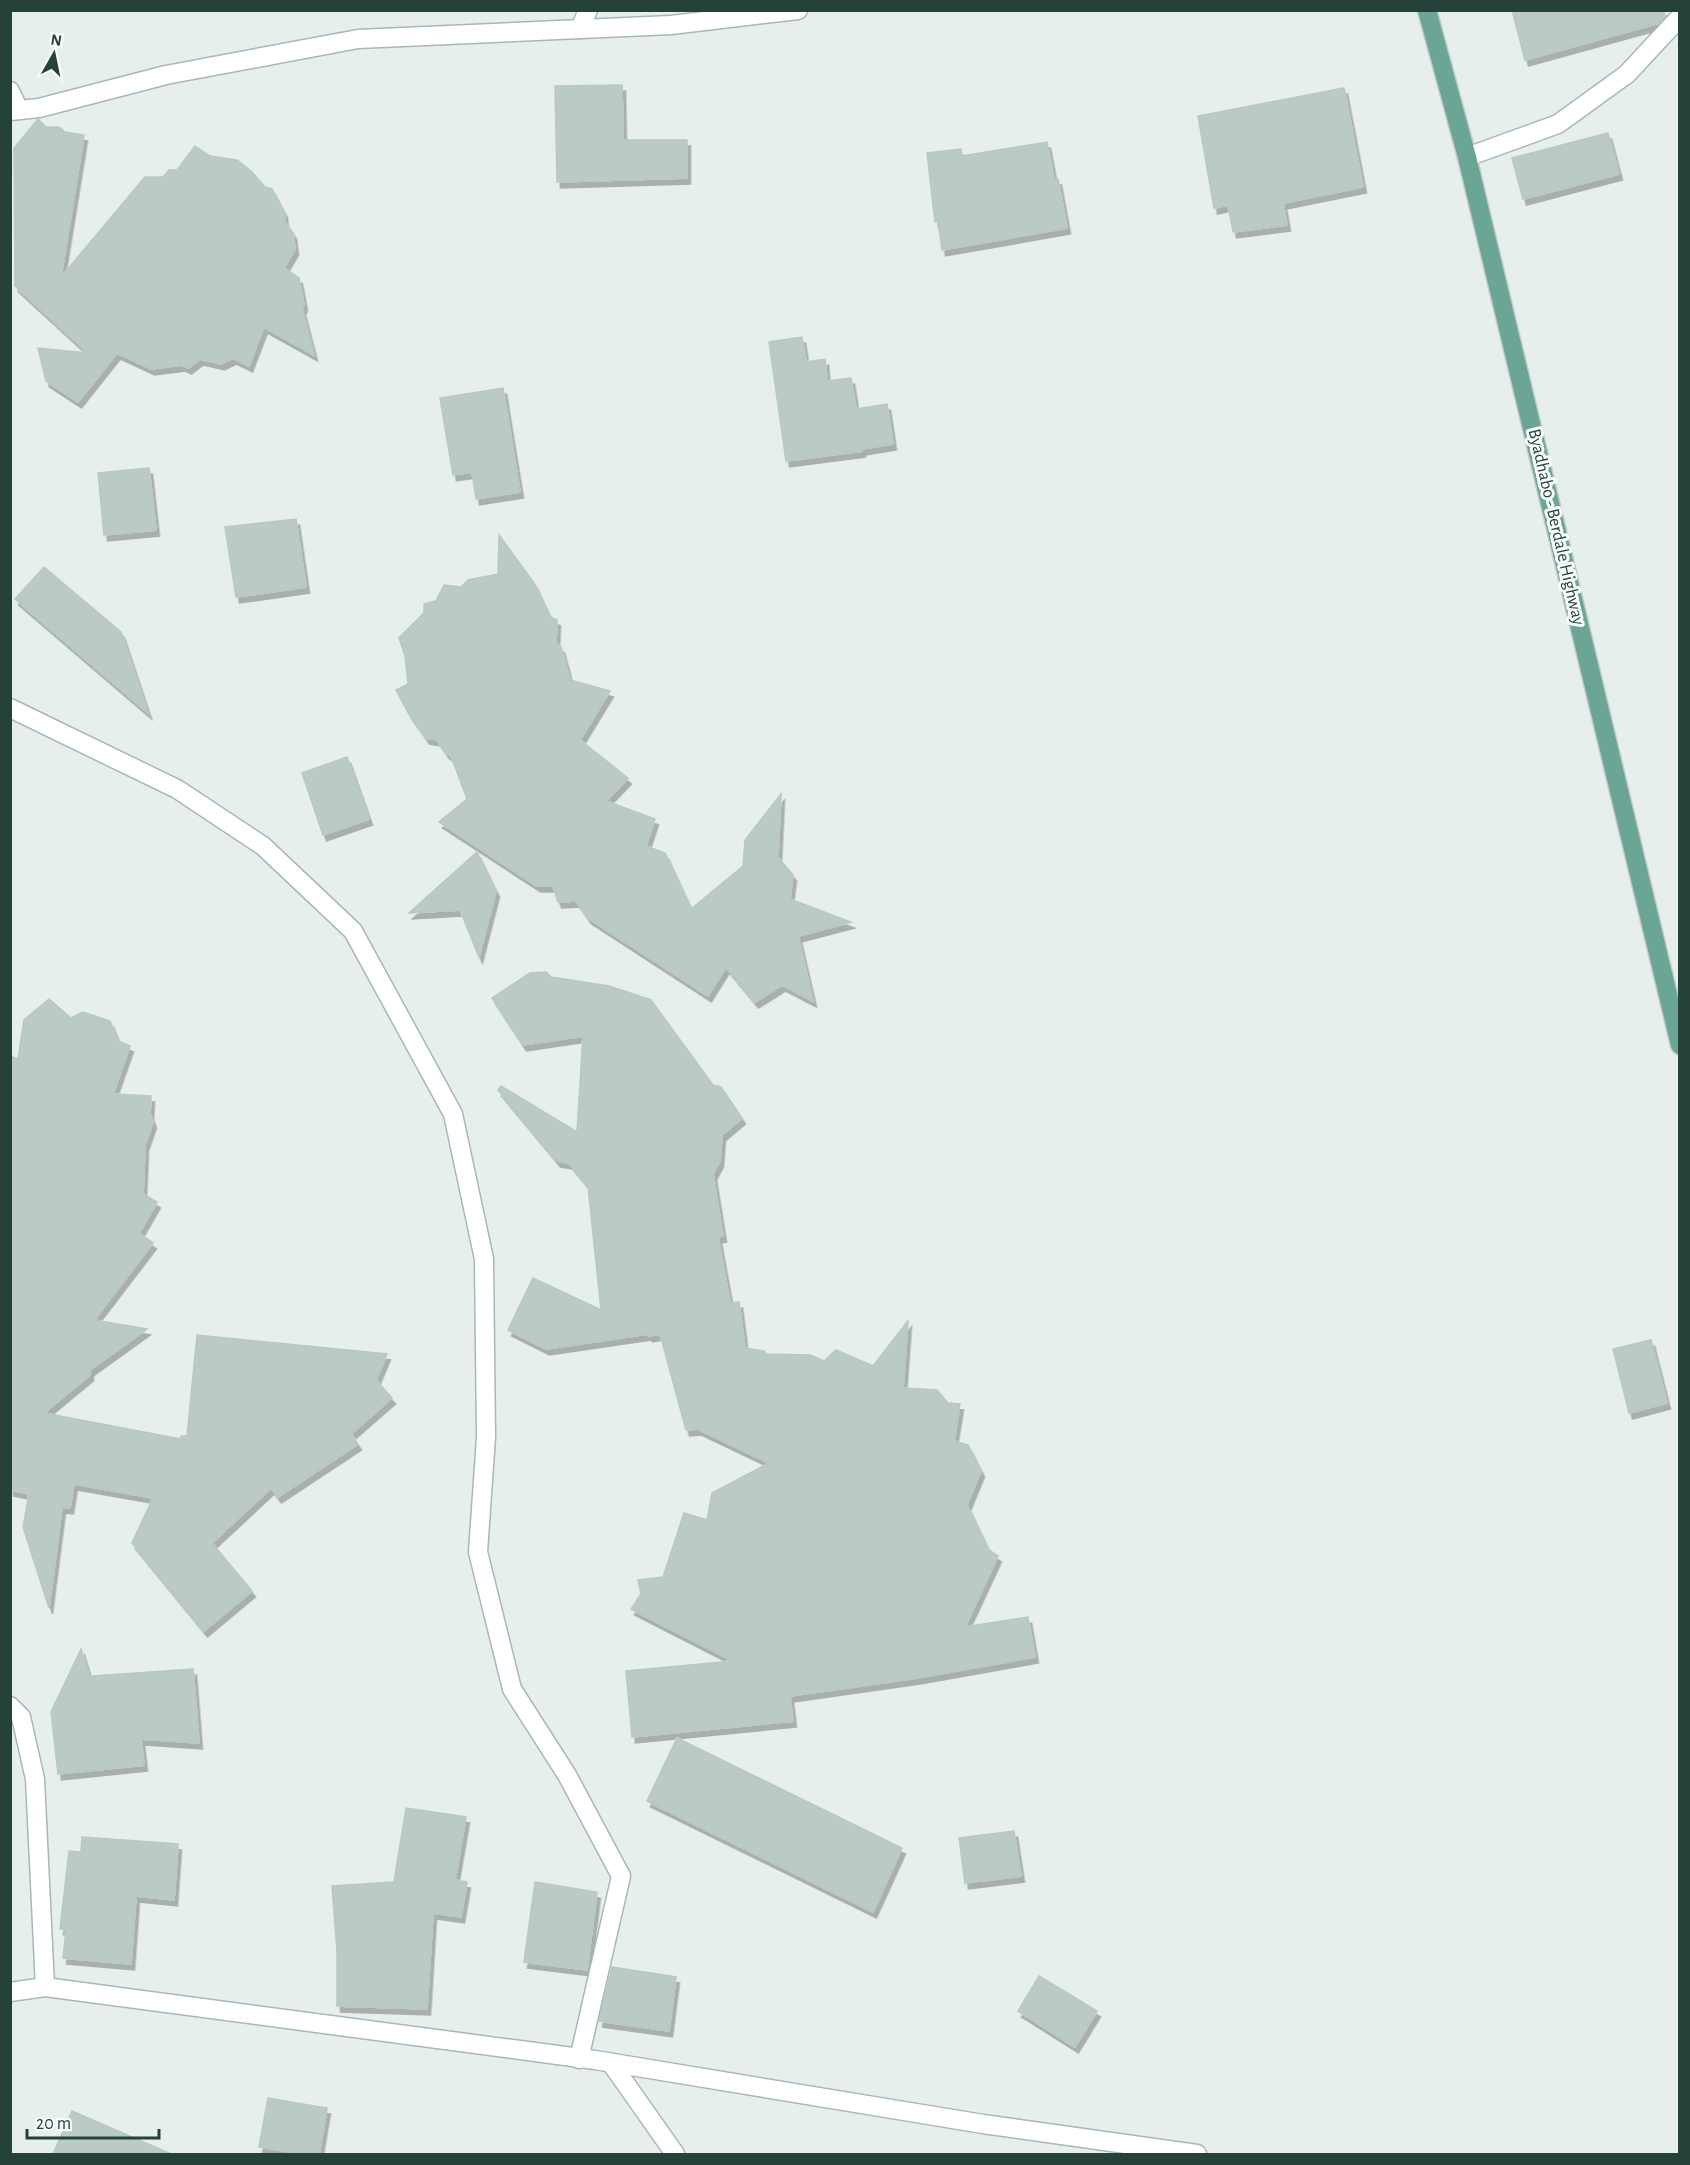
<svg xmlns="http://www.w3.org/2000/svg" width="1690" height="2165" font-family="'Alegreya Sans',sans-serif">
  <defs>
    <filter id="shadow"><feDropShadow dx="3.5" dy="6" stdDeviation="0" flood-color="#0004"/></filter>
  </defs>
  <rect width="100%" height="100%" fill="#e6efeb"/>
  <!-- building -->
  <g fill="#bbcac4" stroke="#b8c9c2" stroke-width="1.5" filter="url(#shadow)">
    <path d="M1512,10H1664L1665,17L1659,23L1525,60Z"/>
    <path d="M622,85L623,140H687V178L557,182L555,86Z"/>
    <path d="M1344,88L1363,187L1283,203L1287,225L1233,232L1228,205L1214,208L1198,116Z"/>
    <path d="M38,119L46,127H59L65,132L84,135L61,277L145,177H163L169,170H177L195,146L210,156L237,160L251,171L265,187L272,189L284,212L285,222L293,233L295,249L284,268L299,278L304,305L302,309L314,355L264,327L249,366L233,358L221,364L200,359L188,368L182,365L151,369L117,353L78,402L46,381L38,348L88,353L15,286L14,148Z"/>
    <path d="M1608,133L1619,174L1523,199L1512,158Z"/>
    <path d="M1047,142L1054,179H1058L1067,228L942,250L938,221L935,222L927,153L961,149L962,156Z"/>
    <path d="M802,337L806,362L825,359L827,381L851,378L856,409L887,404L893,444L862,449V451L786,461L769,342Z"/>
    <path d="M503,388L520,492L476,499L472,472L453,475L440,398Z"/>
    <path d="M149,468L156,530L104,535L98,473Z"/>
    <path d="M296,519L306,587L236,597L225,527Z"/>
    <path d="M499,535L534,583L550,617L557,620L556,643L561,647L570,680L610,691L580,740L628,778L606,801L655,819L646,846L665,853L691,909L743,866L745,840L781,794L778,857L793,875L790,899L851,922L798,936L813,1001L782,985L755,1002L726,967L708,996L588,918L576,901L558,902L553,886H537L439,822L467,799L451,756L446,753L437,740L426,738L409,714L396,690L408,684L405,656L399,638L424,613V604L436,601L444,585L461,587L468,580L498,574Z"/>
    <path d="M44,567L121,632L148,713L15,599Z"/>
    <path d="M347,757L369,819L323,835L302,773Z"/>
    <path d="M477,852L496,891L479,957L460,910L409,913Z"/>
    <path d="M546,972L551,977L609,986L651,1000L713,1085L721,1087L742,1118L722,1135L720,1161L713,1174L723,1236L718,1237L730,1303L739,1302L745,1348L764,1351L766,1354L810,1355L824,1361L836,1350L873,1366L908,1321L903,1388L937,1390L948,1403L960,1404L954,1441L968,1445L981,1471L967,1505L988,1549L998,1556L965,1627L1028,1617L1035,1657L917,1678L790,1696L793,1721L632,1737L626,1671L733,1661L631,1609L641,1594L638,1580L663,1577L684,1513L707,1520L712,1493L769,1463L698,1429L686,1430L660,1334L649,1336L648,1334L546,1349L508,1330L533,1278L601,1310L588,1186L569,1163L557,1161L498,1090L501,1086L577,1132L583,1036L523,1045L492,998L530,973Z"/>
    <path d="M49,999L71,1018L83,1012L110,1021L118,1041L130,1046L113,1094L151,1096L150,1114L153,1122L145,1145L143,1194L157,1202L139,1233L153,1243L94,1320L147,1329L90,1370V1375L44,1413L181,1439V1436H187L197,1335L387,1354L376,1380L392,1398L351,1434L358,1444L278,1497L271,1488L212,1543L252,1591L204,1631L132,1543L153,1498L74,1484L70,1508L62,1507L49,1608L23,1527L29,1494L10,1490V1056L18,1059L24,1020Z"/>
    <path d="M1651,1340L1667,1403L1629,1413L1613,1349Z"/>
    <path d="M81,1649L91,1682L93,1676L193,1669L199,1743L141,1739L144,1765L58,1774L51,1712Z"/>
    <path d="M677,1738L902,1848L873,1912L647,1801Z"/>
    <path d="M406,1808L466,1817L455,1880L467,1882L461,1917L433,1913L427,2009L337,2006V1951L332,1886L394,1882Z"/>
    <path d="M1014,1831L1021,1876L965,1883L959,1838Z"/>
    <path d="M82,1837L178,1844L174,1900L136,1896L131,1964L63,1958L66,1930L60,1929L69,1851L81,1852Z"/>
    <path d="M535,1882L597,1892L587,1970L524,1962Z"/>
    <path d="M612,1967L676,1977L669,2031L599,2021Z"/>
    <path d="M1039,1976L1097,2011L1075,2047L1018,2011Z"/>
    <path d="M268,2098L327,2108L319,2154H304L259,2147Z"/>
    <path d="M72,2111L171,2154H53Z"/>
  </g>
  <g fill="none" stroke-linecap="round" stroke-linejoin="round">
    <defs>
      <g id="minor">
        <path d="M580,29L588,10"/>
        <path d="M10,91L19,110"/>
        <path d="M10,111L39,108L166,75L358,39L671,25L798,10"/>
        <path d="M1467,157L1558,124L1627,74L1680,17"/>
        <path d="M10,708L177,789L263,846L353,931L453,1114L484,1259L486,1437L478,1552L512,1689L567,1775L621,1876L579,2059"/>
        <path d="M10,1706L21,1717L35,1779L45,1987"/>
        <path d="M10,1992L45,1987L595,2060L983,2124L1197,2154"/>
        <path d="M611,2063L675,2154"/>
      </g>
      <path id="major" d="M1427,10L1467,157L1680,1045"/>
    </defs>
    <!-- minor casing -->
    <use href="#minor" stroke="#a8b8b2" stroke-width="21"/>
    <!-- major casing -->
    <use href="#major" stroke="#c2cac8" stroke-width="21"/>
    <!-- minor -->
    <use href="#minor" stroke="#fff" stroke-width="18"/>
    <!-- major -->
    <use href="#major" stroke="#6aa596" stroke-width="18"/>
  </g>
  <g text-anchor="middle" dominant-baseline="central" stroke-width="6" stroke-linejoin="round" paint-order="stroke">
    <!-- street labels -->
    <g font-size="18" fill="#24423a" stroke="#f7fbf9">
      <text transform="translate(1556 527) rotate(77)">Byadhabo - Berdale Highway</text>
    </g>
  </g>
  <!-- border -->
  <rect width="1690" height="2165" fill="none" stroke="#24423a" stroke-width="24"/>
  <!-- north arrow -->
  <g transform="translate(54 54) rotate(9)" stroke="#f7fbf9" stroke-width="4.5" paint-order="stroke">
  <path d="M0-4.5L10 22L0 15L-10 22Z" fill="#24423a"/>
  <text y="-9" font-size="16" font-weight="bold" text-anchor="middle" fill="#24423a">N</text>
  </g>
  <!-- scale -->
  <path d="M27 2129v9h132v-9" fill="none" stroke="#24423a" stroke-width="3"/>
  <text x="36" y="2129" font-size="18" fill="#24423a" stroke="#f7fbf9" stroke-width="4.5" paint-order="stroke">20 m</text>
</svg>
